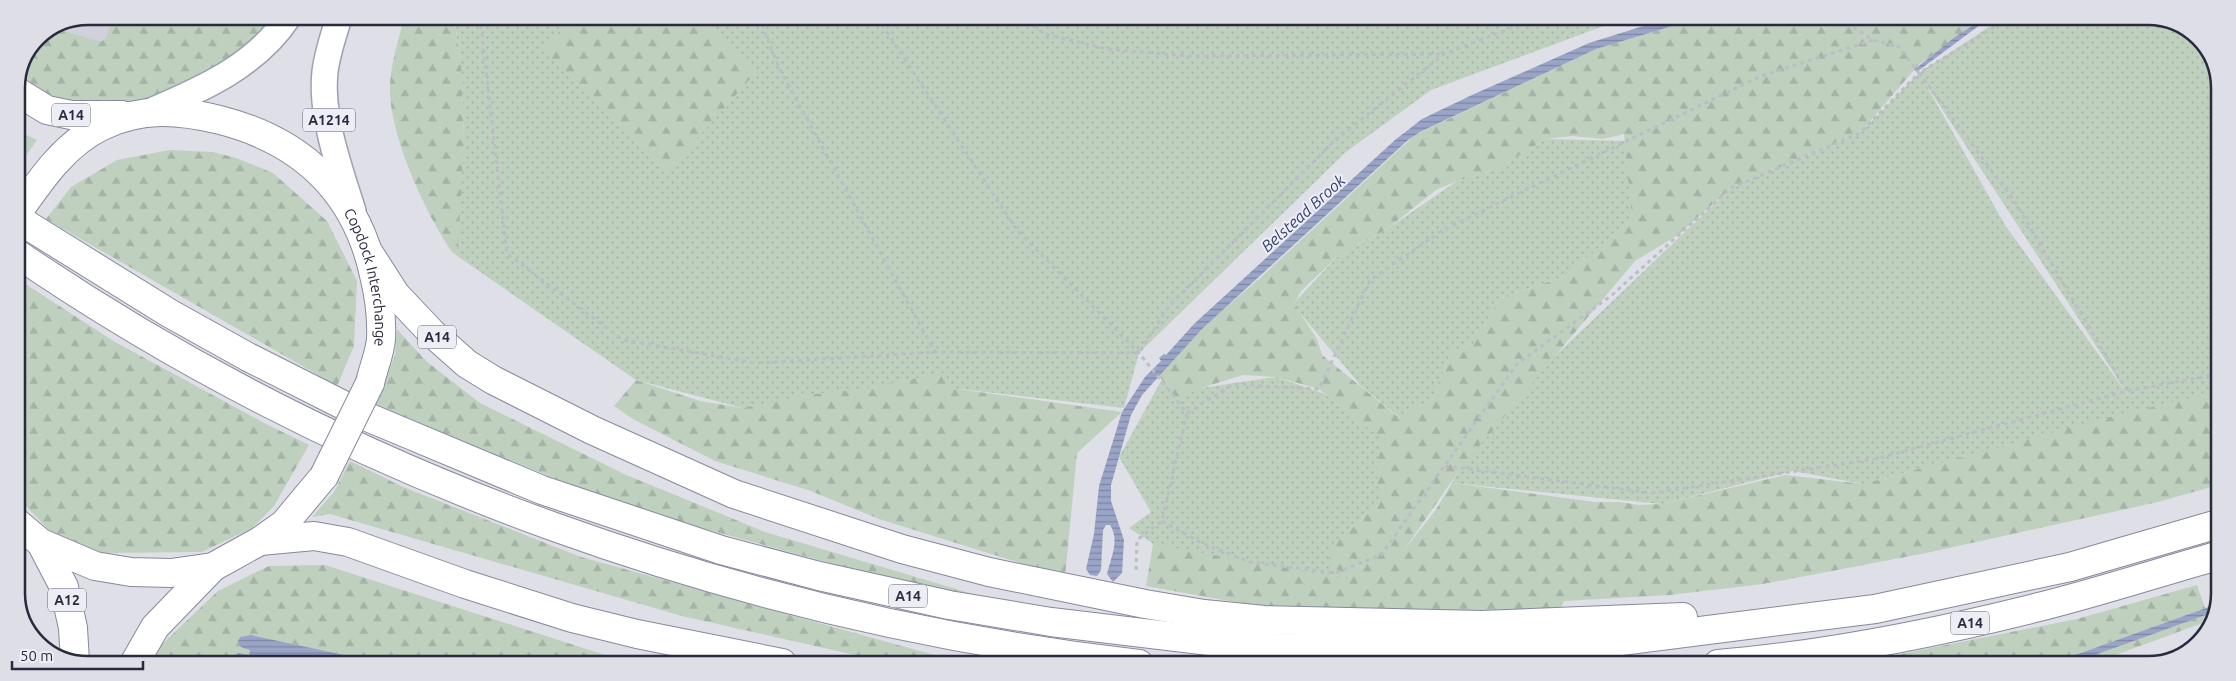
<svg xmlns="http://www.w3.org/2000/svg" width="2236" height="681" font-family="Ubuntu,sans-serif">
  <defs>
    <pattern id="green-dots" width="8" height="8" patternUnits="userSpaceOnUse" patternTransform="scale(1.25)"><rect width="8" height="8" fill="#bfd0bf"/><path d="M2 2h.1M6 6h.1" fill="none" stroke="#a4b3a5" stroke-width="1.8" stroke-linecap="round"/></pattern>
    <pattern id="forest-firs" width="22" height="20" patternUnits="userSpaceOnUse" patternTransform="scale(1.25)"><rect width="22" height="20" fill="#bfd0bf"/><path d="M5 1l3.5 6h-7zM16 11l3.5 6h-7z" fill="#a4b3a5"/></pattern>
    <pattern id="water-rules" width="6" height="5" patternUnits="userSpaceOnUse" patternTransform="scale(1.25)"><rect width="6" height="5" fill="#9aa4c6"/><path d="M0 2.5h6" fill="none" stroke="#7e86a2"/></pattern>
  </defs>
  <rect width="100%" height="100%" fill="#dedfe7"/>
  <!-- built -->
  <path fill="#d0d1dc" d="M88,16H213L85,68L38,37Z"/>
  <!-- green -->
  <g fill="url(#green-dots)" fill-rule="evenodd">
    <path d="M454,17L1625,18L1431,90L1346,152L1139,353L1124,408L951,388L853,390L743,408L636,380L453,253L464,143L462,73Z"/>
    <path d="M2001,19H2167L2205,44L2220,83L2218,393L2139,410L1863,484L1793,471L1662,504L1452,483L1480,431L1534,376L1731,188L1860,133L1919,73ZM1925,83L2130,398L2005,225Z"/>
    <path d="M1546,139L1628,141L1632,219L1566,276L1500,298L1473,344L1451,352L1432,400L1398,416L1361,386L1300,313L1295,302L1336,258L1387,229L1457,181L1497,169Z"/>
    <path d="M1276,377L1325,394L1383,439L1379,504L1336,542L1361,582L1189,567L1129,528L1151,512L1119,457L1161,381L1201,388Z"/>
  </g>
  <!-- forest -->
  <g fill="url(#forest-firs)" fill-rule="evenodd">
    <path d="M113,16H147L164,21L191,22L209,16H279L271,31L182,92L93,112L34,89L20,80L38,37L58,29L101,42L106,38Z"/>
    <path d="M404,17H454L462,73L464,143L458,247L453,253C426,215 389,134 390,88C390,65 399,39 404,17Z"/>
    <path d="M573,17H698L756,72L666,174L542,50Z"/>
    <path d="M1699,18H1811L1827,31L1814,18L1983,19L1917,66L1919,73L1914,70L1860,133L1731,188L1678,235L1635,261L1461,468L1404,550L1435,511L1452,483L1595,502H1620L1639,505L1662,504L1785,475L1863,484L2121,414L2218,392V485L2158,502L1926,553L1763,584L1670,595L1564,601L1559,611L1361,614L1257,606L1146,586L1153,544L1349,579L1327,562L1336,542L1379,504L1377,465L1382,439L1319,389L1276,377L1243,375L1201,388L1177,400L1159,376L1203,327L1259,279L1415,135L1596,49ZM1624,134L1632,219L1566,276L1500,298L1473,344L1451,352L1432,400L1397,416L1322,355L1317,339L1300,313L1295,302L1301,291L1336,258L1387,229L1436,190L1457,181L1497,169L1546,139L1572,136L1603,139Z"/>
    <path d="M16,130L37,140L16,170Z"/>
    <path d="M170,150L213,152L236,158L273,173L327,221L357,281L354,346L337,386L46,219L71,187L117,160Z"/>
    <path d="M16,278L115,342L266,424L309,445L274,506L252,528L202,552L94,553L59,540L16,496Z"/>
    <path d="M397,329L426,361L480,403L624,474L765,532L993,600L926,589L628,508L375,405L395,355Z"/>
    <path d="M945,373L951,388L1122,412L1077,453L1065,577L879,519L811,491L715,461L633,419L614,406L636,380L700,401L743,408L807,395L853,390Z"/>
    <path d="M350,461L403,487L581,557L963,663H890L682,616L330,514L312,517L334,492Z"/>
    <path d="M325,565L608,656L639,663H382L251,635L240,637L238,641L251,650L249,655L234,657L238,662H154L160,646L218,591L269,566Z"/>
    <path d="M2197,585L2205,608L2217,604L2078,654L2028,665L1850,664L2077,619Z"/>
    <path d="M2217,611L2211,620L2088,665H2061L2081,660Z"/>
  </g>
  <!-- water -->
  <g fill="url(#water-rules)">
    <path d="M1669,18H1699L1596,49L1420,132L1408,140L1201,330L1142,395L1131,415L1111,485V501L1124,540L1122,573L1113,582L1107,574C1111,557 1120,540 1110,525H1106L1103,530L1101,570L1097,576L1090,575L1086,569L1094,534L1099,486L1122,412L1145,377L1161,361L1159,358L1164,354L1166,355L1194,324L1395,140L1422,119L1472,95L1589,43Z"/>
    <path d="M1983,19H1988L1918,71L1915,69L1955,37Z"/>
    <path d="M2217,604V611L2081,660L2061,665H2028L2078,654Z"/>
    <path d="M251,635L382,663H333L307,657L298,663L238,662L234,657L238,653L249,655L250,650L241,647L238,641L240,637Z"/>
  </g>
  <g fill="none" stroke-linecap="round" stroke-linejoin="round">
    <defs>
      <g id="major">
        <path d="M339,17C334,35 327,53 325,72C320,115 340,170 353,211"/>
        <path d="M151,111C203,89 257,65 289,16"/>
      </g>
      <g id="highway">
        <path d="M16,91L47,110L71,115H122"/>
        <path id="s1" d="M16,215C39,182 64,144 102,126C142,107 178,110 220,120C302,141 356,192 374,275C379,295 382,317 381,339C380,353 373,369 370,383"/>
        <path d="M16,218L169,313L248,357L365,416L542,490L721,550L819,576L949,605L1051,622L1268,648L1504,650L1613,642L1875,609L2070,567L2218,524"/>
        <path d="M16,253C347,480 742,618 1139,664"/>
        <path d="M369,253L396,295L432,333L467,364L493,380L592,430L734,494L902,549L989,572L1145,604L1204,614L1264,620L1482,625L1683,617"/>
        <path d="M16,522L41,543L95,566L131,572L171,573L213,567L260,541L284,524L324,476"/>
        <path d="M260,541L314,536L348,542L465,584L572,618L637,634L782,663"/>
        <path d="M41,543L64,587L73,628L75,662"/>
        <path d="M135,662L155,627L213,567"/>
        <path d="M1718,664C1825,655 1931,634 2035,608C2096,593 2157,573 2217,556"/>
      </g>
    </defs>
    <!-- major casing -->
    <use href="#major" stroke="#9da0b2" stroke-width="28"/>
    <!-- highway casing -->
    <use href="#highway" stroke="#86899d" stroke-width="30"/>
    <!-- path -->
    <g stroke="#bcbdc5" stroke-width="3" stroke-dasharray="4 4" stroke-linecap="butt">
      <path d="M480,17L507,254L623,340L756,363L935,352L1139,353L1168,307L1334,141L1444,54L1537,18"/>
      <path d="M767,17L763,27L779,68L935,352"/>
      <path d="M880,17L881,23L1017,230L1139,353L1187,413L1162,521L1137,540L1136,570"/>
      <path d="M1019,17L1045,34L1107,49L1188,56L1444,54"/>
      <path d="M2008,19L1919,73L2015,202L2127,391"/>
      <path d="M1187,413L1233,384L1319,389L1370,280L1443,230L1761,76L1873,40"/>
      <path d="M1445,466L1652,493L1875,459L2127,391L2218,374"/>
      <path d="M1162,521L1202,543L1250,562L1335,573L1381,555L1517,364L1612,295L1731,188L1860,133L1919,73L1899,47L1873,40L1838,18"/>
    </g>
    <!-- major -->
    <use href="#major" stroke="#fff" stroke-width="25"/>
    <!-- highway -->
    <use href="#highway" stroke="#fff" stroke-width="28"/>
    <defs>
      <path id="highway-bridge" d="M324,476L370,383"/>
    </defs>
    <!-- highway-bridge casing -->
    <use href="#highway-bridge" stroke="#86899d" stroke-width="30" stroke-linecap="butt"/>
    <!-- highway-bridge -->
    <use href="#highway-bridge" stroke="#fff" stroke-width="28"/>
  </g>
  <g text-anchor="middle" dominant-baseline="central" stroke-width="4" stroke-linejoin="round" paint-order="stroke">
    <!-- shield labels -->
    <g fill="#edeef5" stroke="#636574" stroke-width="1">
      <rect x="52" y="103.5" width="38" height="23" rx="4"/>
      <rect x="303" y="108.5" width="52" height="23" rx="4"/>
      <rect x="418" y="325.5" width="38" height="23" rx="4"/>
      <rect x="889" y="584.5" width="38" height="23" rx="4"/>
      <rect x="48" y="588.5" width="38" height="23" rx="4"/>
      <rect x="1951" y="611.5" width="38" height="23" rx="4"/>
    </g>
    <g font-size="14" font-weight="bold" fill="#282a3d">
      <text x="71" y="115">A14</text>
      <text x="329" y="120">A1214</text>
      <text x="437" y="337">A14</text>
      <text x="908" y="596">A14</text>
      <text x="67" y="600">A12</text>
      <text x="1970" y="623">A14</text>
    </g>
    <!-- street labels -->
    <g font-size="15" fill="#282a3d" stroke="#edeef5">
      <text stroke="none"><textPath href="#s1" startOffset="478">Copdock Interchange</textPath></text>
    </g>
    <!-- water labels -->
    <g font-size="16" font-style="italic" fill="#333f6f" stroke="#edeef5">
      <text transform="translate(1303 213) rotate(-42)">Belstead Brook</text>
    </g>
  </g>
  <!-- crop -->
  <path d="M0 0H2236V681H0ZM88 25H2148A63 63 0 0 1 2211 88V593A63 63 0 0 1 2148 656H88A63 63 0 0 1 25 593V88A63 63 0 0 1 88 25Z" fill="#dddee6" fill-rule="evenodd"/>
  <path fill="none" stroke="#282a3d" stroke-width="2.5" d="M88 25H2148A63 63 0 0 1 2211 88V593A63 63 0 0 1 2148 656H88A63 63 0 0 1 25 593V88A63 63 0 0 1 88 25Z"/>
  <!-- scale -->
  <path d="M12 661v8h131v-8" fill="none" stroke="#282a3d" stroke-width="2.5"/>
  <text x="20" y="661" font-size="15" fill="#282a3d" stroke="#edeef5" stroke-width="4" paint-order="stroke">50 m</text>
</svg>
